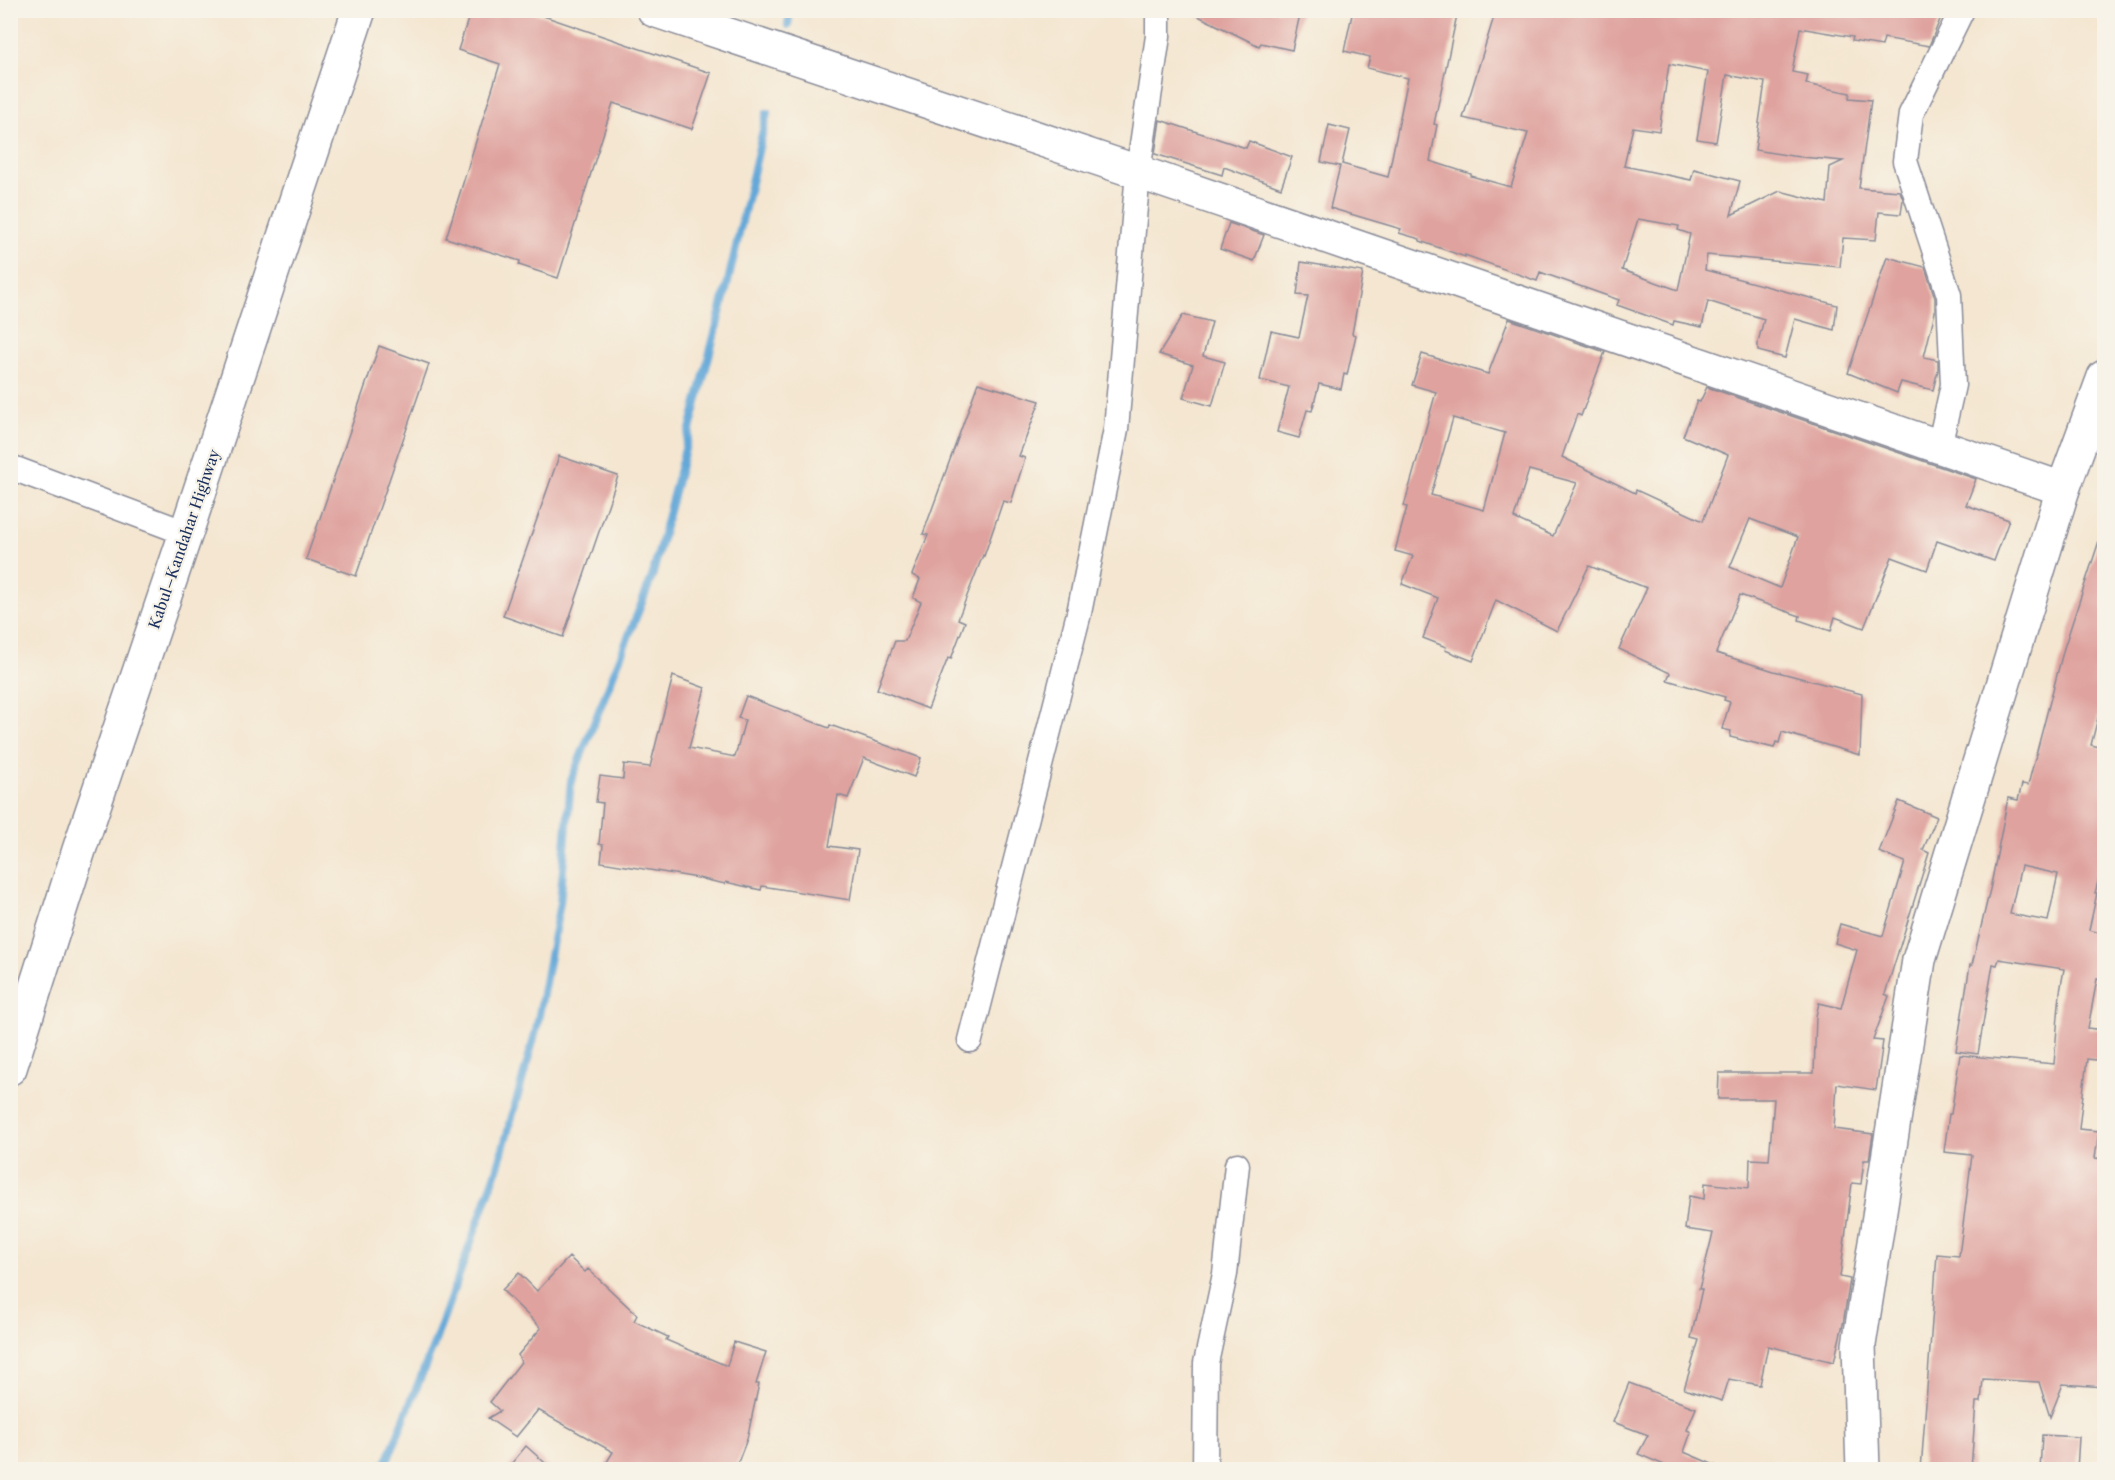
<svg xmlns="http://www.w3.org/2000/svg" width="2115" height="1480" font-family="'Libre Caslon Text',serif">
  <rect width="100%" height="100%" fill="#f7f3e8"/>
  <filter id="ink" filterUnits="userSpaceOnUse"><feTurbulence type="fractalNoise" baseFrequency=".0167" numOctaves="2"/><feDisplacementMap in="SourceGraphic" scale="12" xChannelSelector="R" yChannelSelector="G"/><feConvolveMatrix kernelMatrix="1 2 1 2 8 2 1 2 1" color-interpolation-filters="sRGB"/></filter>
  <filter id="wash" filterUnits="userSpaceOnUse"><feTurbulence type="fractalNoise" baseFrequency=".008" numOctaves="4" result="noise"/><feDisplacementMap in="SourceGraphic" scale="24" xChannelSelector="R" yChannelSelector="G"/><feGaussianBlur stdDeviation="1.35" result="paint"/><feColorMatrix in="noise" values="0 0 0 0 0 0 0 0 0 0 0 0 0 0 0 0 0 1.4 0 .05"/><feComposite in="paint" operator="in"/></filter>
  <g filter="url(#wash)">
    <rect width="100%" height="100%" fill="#f4e6d0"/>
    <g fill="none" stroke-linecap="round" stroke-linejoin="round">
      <!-- stream -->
      <g stroke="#63a8d8" stroke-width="8">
        <path d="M788,25L790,10"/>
        <path d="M381,1470L388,1459L434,1344L497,1170L536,1031L560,903L571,781L652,577L727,286L767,113"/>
      </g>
    </g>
    <g id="blocks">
      <!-- building -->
      <g fill="#dfa29e" fill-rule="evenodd">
        <path d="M471,10H526L711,73L692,129L613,103L558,278L519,265L520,261L446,238L500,64L458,50Z"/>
        <path d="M1186,10H1301L1292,50L1261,43L1259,46Z"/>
        <path d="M1353,10H1458L1434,124L1437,125L1430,161L1471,174V176L1511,187L1528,133L1463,118L1496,10H1944L1929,46L1884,38L1882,46L1852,41L1853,37L1800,28L1792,72L1808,75L1806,84L1850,93L1849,98L1871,100L1859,188L1900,191L1903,199L1901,214L1879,212L1876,240L1843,238L1840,267L1707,255L1705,270L1837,305L1834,330L1795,319L1785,358L1758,351V342L1764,319L1708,301L1702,327L1674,321L1673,325L1617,305L1619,300L1540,272L1537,281L1465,255V257L1420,241V239L1399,233L1401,229L1330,208L1340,166L1321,162L1329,125L1350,130L1342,164L1388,177L1408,78L1367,68L1370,57L1344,51ZM1669,64L1708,72L1697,139L1716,142L1727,75L1765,82L1755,150L1792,156L1843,161L1830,167L1827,203L1780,191L1731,215L1740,181L1694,169L1691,180L1624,166L1633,127L1659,131ZM1638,219L1679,226L1678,230L1690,234L1678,290L1622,270Z"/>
        <path d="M1160,120L1246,148L1249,141L1292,157L1281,188L1224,167L1222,175L1155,154Z"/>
        <path d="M1229,223L1264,235L1254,261L1220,249Z"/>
        <path d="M1887,257L1925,267L1935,298V312L1924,357L1938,360V370L1933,390L1901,382L1897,393L1848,373Z"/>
        <path d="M1301,262L1363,272L1352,334L1356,335L1347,375L1344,374L1341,389L1319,384L1312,411L1307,410L1299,438L1277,432L1289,387L1260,380L1271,331L1299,337L1308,296L1297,295Z"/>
        <path d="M1183,315L1212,322L1203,356L1225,362L1212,406L1183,398L1193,365L1159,354Z"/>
        <path d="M1509,319L1605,352L1581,416L1577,414L1562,457L1635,493L1636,490L1703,521L1728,455L1683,436L1697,401L1700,402L1707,387L1976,479L1966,505L2009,520L1994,561L1937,541L1927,570L1892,557L1864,628L1835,617L1831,631L1799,620L1800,616L1740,595L1716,653L1774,671L1862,694L1860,755L1782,732L1779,743L1776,742L1774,748L1730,737L1731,731L1722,729L1730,702L1724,700L1725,697L1667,680L1670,673L1619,649L1647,588L1589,566L1557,631L1496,600L1473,661L1445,650L1446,647L1423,638L1438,598L1402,584L1413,556L1395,551L1407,507L1404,506L1436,392L1412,385L1422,354L1488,374ZM1453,418L1505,433L1484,510L1431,495ZM1529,470L1577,483L1553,536L1514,518ZM1750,519L1798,537L1780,588L1730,567Z"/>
        <path d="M379,346L429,364L356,576L306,559Z"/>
        <path d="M978,383L1040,401L1019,456L1025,458L1011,503L1003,501L984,556L983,555L958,619L965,622L951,659L948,658L928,709L877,689L895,641H905L921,602L913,598L920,579L912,575L928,535L923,534Z"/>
        <path d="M559,456L618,476L563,637L503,616Z"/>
        <path d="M2100,538L2104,539V695L2091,745L2104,748V859L2095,893H2097L2089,930L2104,934V981L2097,979L2088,1028L2104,1030V1061L2087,1059L2079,1129L2099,1131L2095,1158L2104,1159V1387L2063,1384L2050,1417L2039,1382L1983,1379L1981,1402H1976L1971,1470H1921L1937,1254L1959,1256L1972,1155L1944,1152L1949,1114H1951L1960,1055L2054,1064L2060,992L2064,969L1999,959L1997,965L1993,964L1978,1054L1956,1051L1970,965H1972L1991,885L2008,798L2018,800L2022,784L2028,785L2064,648ZM2021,866L2058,874L2048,921L2010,914Z"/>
        <path d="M673,676L705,688L689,748L735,757L745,720L738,718L746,696L829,728L830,725L921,758L914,777L864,758L848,798L838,795L829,846L858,850L850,900L762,886L761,890L726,882L725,884L698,878L601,862L603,845L599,844L603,803L596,802L600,776L623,779L624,764L650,767Z"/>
        <path d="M1899,801L1937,817L1923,850L1929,853L1885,994L1889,996L1873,1040L1883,1041L1876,1090L1837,1084L1834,1129L1873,1134L1869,1160H1864L1861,1184L1852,1183L1840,1277L1850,1279L1843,1324L1834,1362L1768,1346L1760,1385L1729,1379L1722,1401L1684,1389L1699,1340L1691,1338L1702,1289H1699L1713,1233L1685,1229L1689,1196L1704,1199L1705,1183L1749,1188L1750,1159L1769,1160L1774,1099H1718L1719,1073H1814L1816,1016L1819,1003L1841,1008L1857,950L1835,943L1840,924L1883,936L1905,862L1879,852Z"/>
        <path d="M569,1257L585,1272L588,1269L637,1315L634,1321L668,1337L666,1340L727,1366L734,1342L766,1352L756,1384H759L747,1439L735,1470H602L613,1452L538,1410L516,1437L488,1418L500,1411L490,1402L521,1362L518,1355L541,1328L502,1290L519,1273L537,1291Z"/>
        <path d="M1629,1383L1696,1408L1687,1430L1691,1432L1684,1452L1719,1467L1718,1470H1676L1638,1454L1648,1435L1613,1422Z"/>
        <path d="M2042,1435L2079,1437L2077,1470H2040Z"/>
        <path d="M526,1446L553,1470H506Z"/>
      </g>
    </g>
  </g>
  <g filter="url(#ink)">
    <use href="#blocks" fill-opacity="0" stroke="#888a97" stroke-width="1.5"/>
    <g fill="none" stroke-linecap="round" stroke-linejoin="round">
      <defs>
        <g id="street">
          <path d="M1939,447L1953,385L1949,295L1905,161L1911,114L1962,10"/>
          <path d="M10,467L186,533"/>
          <path d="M970,1040L1079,613L1116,429L1138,172L1158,36V10"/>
          <path d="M1205,1470L1206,1363L1225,1274L1237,1165"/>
        </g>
        <g id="secondary">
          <path d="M654,10L1138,172L2063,489"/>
          <path d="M10,1068L79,850L186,533L359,10"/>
          <path d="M1863,1470L1859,1345L1919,960L2063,489L2104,377"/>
        </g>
      </defs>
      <!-- street casing -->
      <use href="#street" stroke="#888a97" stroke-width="27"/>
      <!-- secondary casing -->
      <use href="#secondary" stroke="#888a97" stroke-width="36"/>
      <!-- street -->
      <use href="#street" stroke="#fff" stroke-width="24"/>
      <!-- secondary -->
      <use href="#secondary" stroke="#fff" stroke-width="33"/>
    </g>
  </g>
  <g text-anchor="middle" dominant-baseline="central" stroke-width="4.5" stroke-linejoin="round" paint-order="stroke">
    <!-- street labels -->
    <g font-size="15" fill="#1b2f5e" stroke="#f7f3e8">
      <text transform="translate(184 539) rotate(-71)">Kabul–Kandahar Highway</text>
    </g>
  </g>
  <!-- margin -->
  <rect width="2115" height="1480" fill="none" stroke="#f7f3e8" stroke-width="36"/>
</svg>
